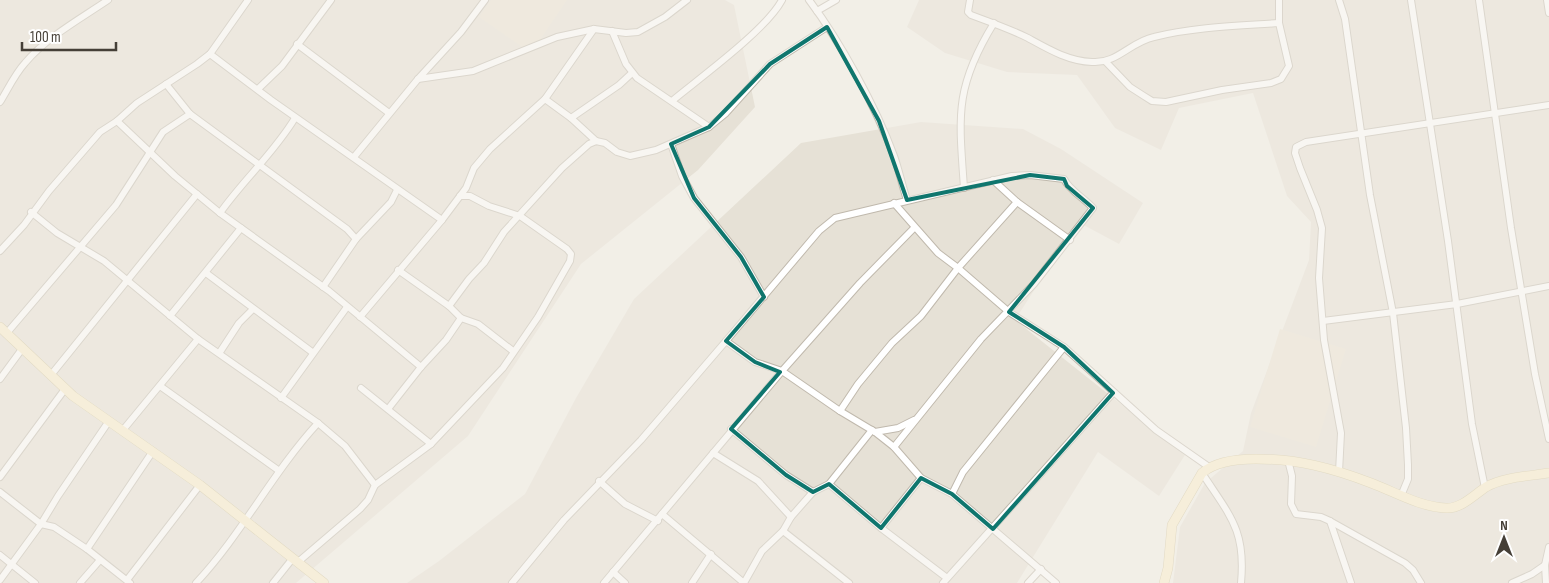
<svg xmlns="http://www.w3.org/2000/svg" width="1549" height="583" font-family="'Sofia Sans Condensed',sans-serif">
  <rect width="100%" height="100%" fill="#f2efe7"/>
  <!-- residential -->
  <g fill="#e6e1d6">
    <path d="M0,0H725L734,5L755,107L698,170L581,264L468,436L296,583H0Z"/>
    <path d="M919,0H1549V583H1173L1180,527L1205,483L1243,451L1251,413L1309,260L1311,222L1287,196L1253,93L1179,108L1161,150L1115,128L1077,75L1007,72L945,53L907,27Z"/>
    <path d="M921,122L1023,129L1061,149L1143,203L1119,244L1078,222L1015,320L1185,455L1159,496L1098,452L1017,583H407L439,561L525,494L576,398L634,299L801,143Z"/>
  </g>
  <!-- education -->
  <g fill="#eae3d2">
    <path d="M491,0H567L531,53L479,17Z"/>
    <path d="M1280,329L1346,349L1316,447L1250,427Z"/>
  </g>
  <g fill="none" stroke-linecap="round" stroke-linejoin="round">
    <defs>
      <g id="street">
        <path d="M809,0C840,41 876,107 894,156C899,170 902,185 907,200"/>
        <path d="M970,0L968,12L971,15C990,22 1010,29 1028,38C1048,49 1068,61 1092,62C1117,64 1130,42 1154,37C1194,27 1238,26 1279,23"/>
        <path d="M1339,0L1345,19L1370,195L1393,313L1406,428L1408,465V479L1401,496"/>
        <path d="M1411,0L1448,241L1472,424L1485,488"/>
        <path d="M1479,0L1511,228L1535,374L1549,439"/>
        <path d="M1547,0L1549,13"/>
        <path d="M817,11L836,0"/>
        <path d="M612,31L626,64L637,78L709,127"/>
        <path d="M297,44L389,113"/>
        <path d="M210,54L271,100L442,220"/>
        <path d="M1106,62L1130,87L1144,96L1152,101L1166,102L1222,90L1271,83L1281,79L1289,66L1279,23V0"/>
        <path d="M418,79L473,71L557,37L594,29L626,33L638,32L665,17L687,0"/>
        <path d="M166,84L190,114L347,229L356,239"/>
        <path d="M258,89L282,66L331,0"/>
        <path d="M545,99L571,118L596,141"/>
        <path d="M672,101C701,77 766,30 782,0"/>
        <path d="M0,102C8,89 15,74 25,63C47,37 80,19 108,0"/>
        <path d="M571,118L619,85L632,73"/>
        <path d="M117,121L175,176L220,213L329,291L421,367"/>
        <path d="M671,144L682,176L694,198L741,257L764,297"/>
        <path d="M354,157L418,79L461,32L485,0"/>
        <path d="M993,180L1017,202L1070,240"/>
        <path d="M964,188C959,116 954,88 994,23"/>
        <path d="M894,203L938,253L958,268L1009,312L1064,347L1156,430L1209,467"/>
        <path d="M31,212L57,233L104,261L198,339L318,423L345,446L375,485"/>
        <path d="M220,213C244,179 274,153 295,118"/>
        <path d="M0,251L24,225L49,191L100,132L117,121L137,103L197,64L210,54L248,0"/>
        <path d="M398,270L449,306"/>
        <path d="M206,273L312,352"/>
        <path d="M323,287L356,239L391,202L397,190"/>
        <path d="M170,316L241,228"/>
        <path d="M360,317L442,220L466,188L474,168L490,149L545,99L594,29"/>
        <path d="M1323,321L1457,304L1549,286"/>
        <path d="M6,334L116,205L163,132L190,114"/>
        <path d="M726,341L755,362L782,371L840,411L875,432L894,447L921,478L952,494L1056,583"/>
        <path d="M513,351L478,324L461,318L449,306L469,279L484,263L504,232L562,168L589,144L596,141L605,143L617,152L630,156L656,150L709,127L725,114L770,64L827,27"/>
        <path d="M220,352L239,323L253,309"/>
        <path d="M51,375L197,194"/>
        <path d="M0,379L22,349"/>
        <path d="M160,386L278,470"/>
        <path d="M361,388L431,444"/>
        <path d="M281,398L347,307"/>
        <path d="M388,409L421,367L446,340L461,318"/>
        <path d="M840,411L858,384L892,343L921,316L958,268L1017,202"/>
        <path d="M731,429L786,475L813,492"/>
        <path d="M123,430L198,339"/>
        <path d="M875,432L898,428L914,420"/>
        <path d="M713,453L758,481L791,517"/>
        <path d="M1288,460L1292,476L1291,504L1296,514L1321,517L1330,521L1405,563L1413,570L1421,583"/>
        <path d="M1339,472L1341,433L1324,340L1319,278L1322,228L1317,210L1300,168L1295,153L1296,147L1306,142L1549,105"/>
        <path d="M1202,473C1230,516 1246,530 1241,583"/>
        <path d="M0,477L65,389"/>
        <path d="M599,481L625,504L658,521"/>
        <path d="M829,484L881,528L947,578"/>
        <path d="M0,492L41,524L54,527L87,549L130,583"/>
        <path d="M952,494L963,472L1064,347"/>
        <path d="M662,514L744,583"/>
        <path d="M1330,521L1351,583"/>
        <path d="M881,528L921,478"/>
        <path d="M783,531L849,583"/>
        <path d="M87,549L153,451"/>
        <path d="M0,555L35,583"/>
        <path d="M298,562L360,509L368,500L375,485L431,444L503,368L538,317L570,261L571,254L567,249L520,216L489,206L470,196H460"/>
        <path d="M613,572L625,583"/>
        <path d="M0,580L41,524L58,496L109,421"/>
        <path d="M127,580L200,485"/>
        <path d="M80,583L100,560"/>
        <path d="M196,583C242,534 272,473 318,423"/>
        <path d="M273,583L293,558"/>
        <path d="M512,583L564,520L641,440L726,341L819,231L835,218L1012,176L1030,175L1064,179C1069,190 1084,198 1093,208L1034,284L981,339L894,447"/>
        <path d="M604,583L782,371L860,283L914,228"/>
        <path d="M692,583L711,554"/>
        <path d="M744,583L762,551L783,531L791,517L813,492L829,484L872,430"/>
        <path d="M943,583L1113,393"/>
        <path d="M1028,583L1041,569"/>
        <path d="M1512,583L1532,574L1545,565"/>
        <path d="M1546,583L1545,565L1549,547"/>
      </g>
      <g id="secondary">
        <path d="M0,327L73,396L200,485L324,583"/>
        <path d="M1164,583L1168,568L1172,525L1202,473C1216,461 1238,459 1256,459C1298,459 1332,468 1371,483C1395,492 1420,507 1446,508C1461,509 1474,495 1486,487C1503,477 1530,476 1549,473"/>
      </g>
    </defs>
    <!-- street casing -->
    <use href="#street" stroke="#c0b9ad" stroke-width="8"/>
    <!-- secondary casing -->
    <use href="#secondary" stroke="#cfc19a" stroke-width="10"/>
    <!-- street -->
    <use href="#street" stroke="#fff" stroke-width="6"/>
    <!-- secondary -->
    <use href="#secondary" stroke="#faeec9" stroke-width="9"/>
  </g>
  <!-- marked area -->
  <path d="M0 0H1549V583H0ZM827,27L879,121L907,200L1030,175L1064,179L1067,186L1093,208L1009,312L1064,347L1113,393L993,529L952,494L921,478L881,528L829,484L813,492L786,475L731,429L780,372L755,362L726,341L764,297L741,257L694,198L671,144L709,127L770,64Z" fill="#f2efe7" fill-opacity=".55" fill-rule="evenodd"/>
  <path fill="none" stroke="#0f766e" stroke-width="4" stroke-linejoin="round" d="M827,27L879,121L907,200L1030,175L1064,179L1067,186L1093,208L1009,312L1064,347L1113,393L993,529L952,494L921,478L881,528L829,484L813,492L786,475L731,429L780,372L755,362L726,341L764,297L741,257L694,198L671,144L709,127L770,64Z"/>
  <!-- north arrow -->
  <g transform="translate(1504 538)" stroke="#ffffff" stroke-width="4" paint-order="stroke">
  <path d="M0-4L9 19L0 12L-9 19Z" fill="#453f37"/>
  <text y="-8" font-size="14" font-weight="bold" text-anchor="middle" fill="#453f37">N</text>
  </g>
  <!-- scale -->
  <path d="M22 42v8h94v-8" fill="none" stroke="#453f37" stroke-width="2.5"/>
  <text x="30" y="42" font-size="15" fill="#453f37" stroke="#ffffff" stroke-width="4" paint-order="stroke">100 m</text>
</svg>
